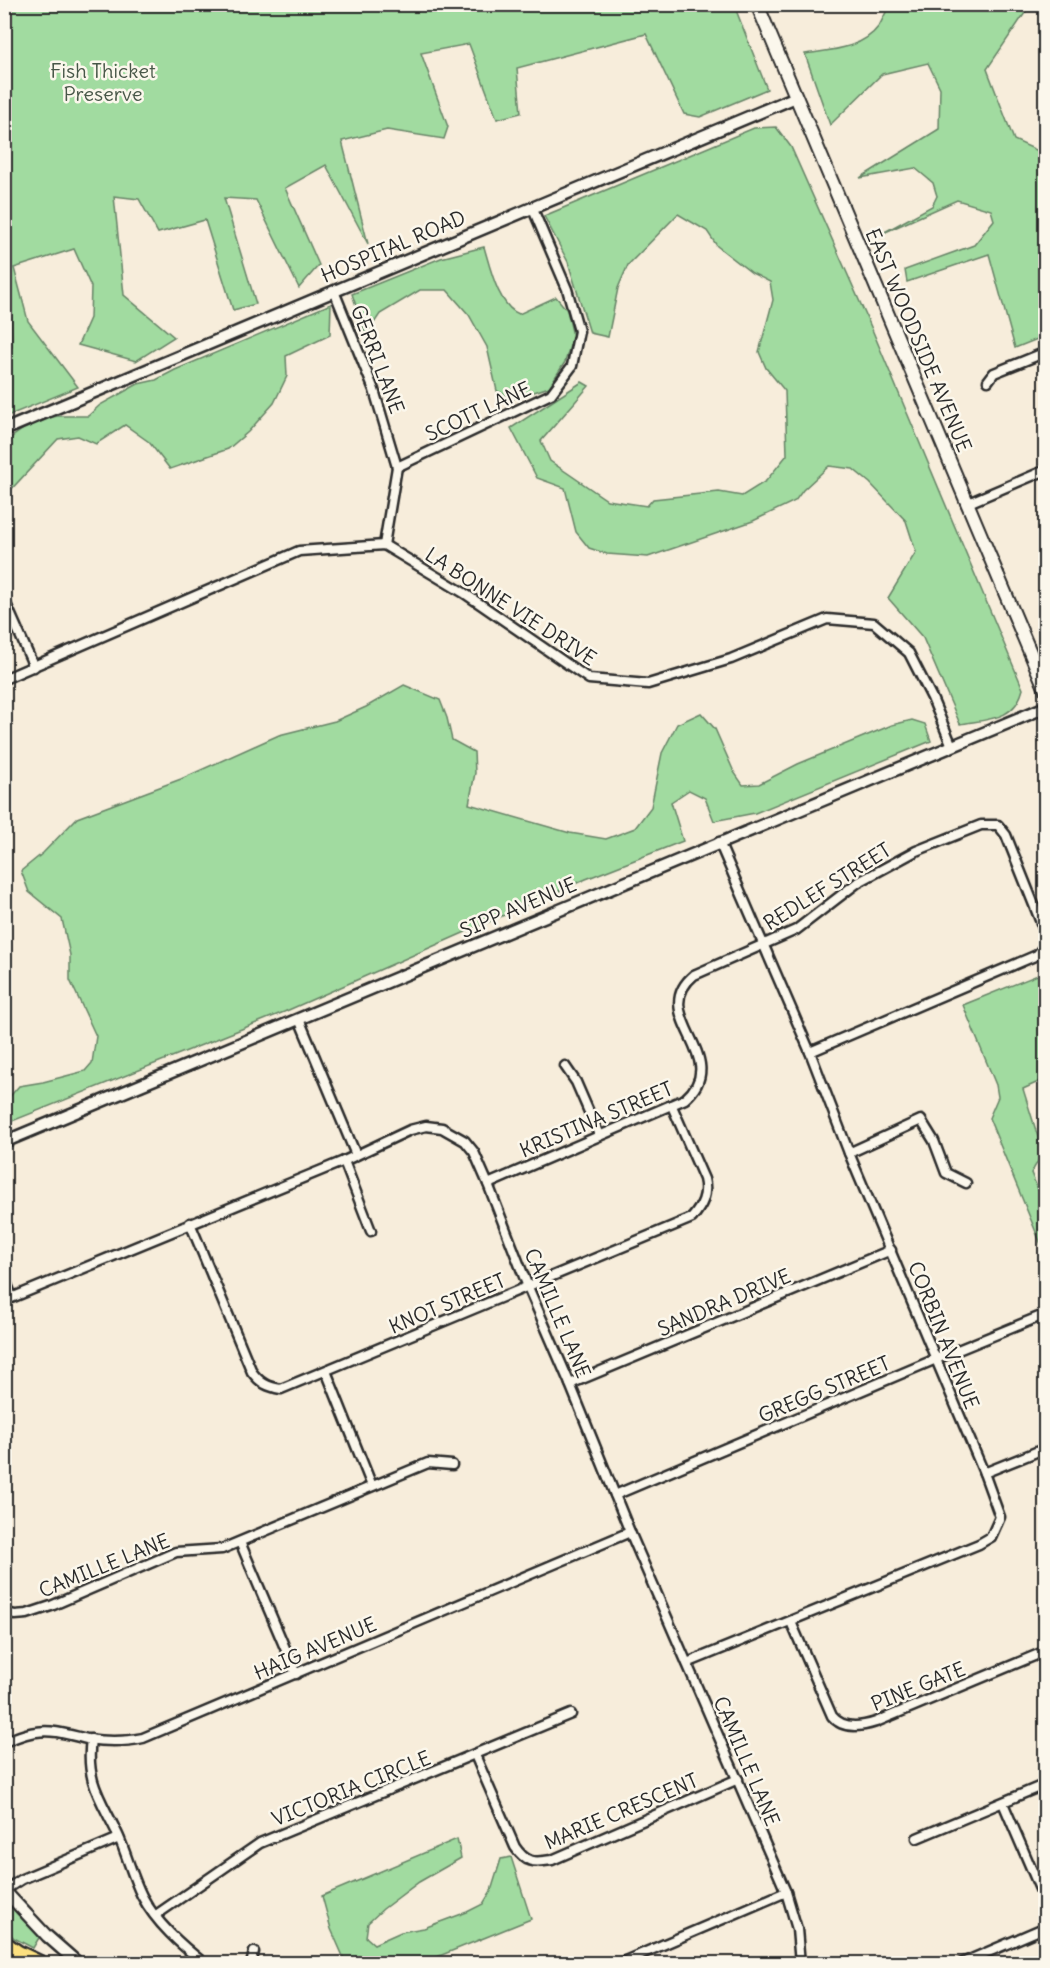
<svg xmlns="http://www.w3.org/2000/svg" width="1050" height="1968" font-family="Delius,sans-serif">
  <rect width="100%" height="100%" fill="#f7eddb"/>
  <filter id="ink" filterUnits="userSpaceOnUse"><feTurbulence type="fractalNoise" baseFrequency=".0167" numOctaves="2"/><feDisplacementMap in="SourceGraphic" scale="12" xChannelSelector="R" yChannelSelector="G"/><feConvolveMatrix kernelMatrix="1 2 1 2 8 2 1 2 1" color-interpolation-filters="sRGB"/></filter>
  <g filter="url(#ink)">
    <!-- green -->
    <g fill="#a1dba0" stroke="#668366" stroke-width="1.5">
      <path d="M929,4L1035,5L1029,7L987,69L1014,140L1045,154V336L1015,348L989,254L907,282L905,270L974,245L994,220L991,210L957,200L881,234L932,206L937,196L933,183L915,168L860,178L939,129L940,88L928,63L882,74L830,125L805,54C831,50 862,49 879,26C883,19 886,11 890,5C903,4 916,8 929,4Z"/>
      <path d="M4,5H734L767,89L700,117L684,114L646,34L517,68L521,113L497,119L469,44L421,53L448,127L444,139L387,130L342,141L368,244L326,165L285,188L319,265L299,288L256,200L224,198L256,304L233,310L205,220L158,233L139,199L114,196L124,295L174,337L136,361L78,345L90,318L91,287L74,249L14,268L28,321L78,387L5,417V353L12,347L11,316L4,308V160L12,142L5,96Z"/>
      <path d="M776,127L791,147L871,327L1023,689C1015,721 987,719 960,724L923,638L888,598L916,552L906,521L870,483L853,469L829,466L803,490L795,501L753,521L648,557L607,554L589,548L576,532L565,488L537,478L511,428L582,382L589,386L541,441L550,461L607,500L647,506L653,499L719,492L742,496L766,481L787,455L785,391L766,368L759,352L773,300L770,282L752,273L717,246L707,231L678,214L628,265L618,288L608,337L590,333L568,262L544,216L754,128Z"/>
      <path d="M484,247C490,267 498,306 519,314L556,297L567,310L573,336L565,362L549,387L513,399L497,391L487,347L469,315L447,290H420L380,314L366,335L352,294L441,258Z"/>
      <path d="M331,304L330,335L286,356L287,376L274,403L248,432L228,449L170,469L149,442L125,425L96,444L78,436L58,439L5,496V442L36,420L58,416H88L100,405L138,384L156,380L175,370Z"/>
      <path d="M404,685L440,700L447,718L452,740L474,752L475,773L469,804L570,833L606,839L635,828L651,807L662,753L677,724L701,713L715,729L734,772L743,785L759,784L798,764L892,725L912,720L925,724L931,741L755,813L714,821L705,798L689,790L671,802L683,841L586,879L284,1012L5,1124V1102L19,1086L43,1082L85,1071L92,1063L96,1036L70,980V955L62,919L29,892L21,871L43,853L77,818L181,779L279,735L335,721L366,707Z"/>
      <path d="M1045,972V1079L1023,1089L1043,1153L1031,1173L1045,1206V1254L989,1118L998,1097L996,1085L963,1005Z"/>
      <path d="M457,1839L461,1858L419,1882L383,1909L368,1923L366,1937L374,1944L401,1932L424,1928L467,1912L483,1904L491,1891L501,1859L511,1857L531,1919L422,1963H346L331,1929L322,1896Z"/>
      <path d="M4,1893L40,1936L33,1948L14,1938L5,1928Z"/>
    </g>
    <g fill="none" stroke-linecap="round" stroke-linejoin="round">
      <defs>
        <g id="minor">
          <path d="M334,291L374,390L397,467L384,545"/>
          <path d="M988,381L994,373L1046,352"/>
          <path d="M397,467L551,394L572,366L579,331L567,289L532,207"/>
          <path d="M966,504L1046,470"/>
          <path d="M4,599L34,667"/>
          <path d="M4,679L299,551L384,545L464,593L589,679L648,684L731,659L827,619L874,623L909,653L932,698L952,746"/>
          <path d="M299,1019L356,1155"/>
          <path d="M810,1052L1037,955L1046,944"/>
          <path d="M565,1066L576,1082L599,1135"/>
          <path d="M849,1153L921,1120L934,1141L946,1173L966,1183"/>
          <path d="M344,1161L371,1231"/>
          <path d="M488,1184L685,1099C734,1057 646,1015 694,975L796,930L857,883L916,851L981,825H998L1006,835L1046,935"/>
          <path d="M190,1223L252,1372C260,1383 268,1387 281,1389L692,1218C702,1206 708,1195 704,1179L672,1106"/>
          <path d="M4,1277L12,1297"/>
          <path d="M4,1301L344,1161L410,1130L426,1126L442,1128L465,1141L474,1152L488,1184L528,1287L570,1384L630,1532L786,1892L797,1929L800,1964"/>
          <path d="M326,1371L372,1486"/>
          <path d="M570,1384L891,1250"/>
          <path d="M984,1473L1046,1448"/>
          <path d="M615,1495L936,1359L1046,1314"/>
          <path d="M240,1542L296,1674"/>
          <path d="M4,1612L15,1615L27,1614L51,1606L176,1552L222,1549L428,1463L452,1465"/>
          <path d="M791,1622L832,1716C843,1730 861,1727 876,1722L1046,1651"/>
          <path d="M687,1663L979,1544L991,1537L1000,1517L984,1473L849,1153L810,1052L719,842"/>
          <path d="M91,1739C85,1782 101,1799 118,1835C127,1855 132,1876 142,1896C156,1923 181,1945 205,1964"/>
          <path d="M4,1742C15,1738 25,1733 36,1732C53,1729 70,1735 87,1739C107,1742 125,1742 143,1738L630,1532"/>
          <path d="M475,1755L515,1847C526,1863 533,1863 552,1860L738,1779"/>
          <path d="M1003,1803L1046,1903"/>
          <path d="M917,1838L1046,1784"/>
          <path d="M5,1890L22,1879L119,1838"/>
          <path d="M156,1915L260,1843L571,1714"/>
          <path d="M251,1964L254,1952"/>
          <path d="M618,1964L786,1892"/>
          <path d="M960,1964L1046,1927"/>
        </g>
        <g id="tertiary">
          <path d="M4,430L796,97"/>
          <path d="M4,1142L1046,707"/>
          <path d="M4,1890L47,1936L79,1964"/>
        </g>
        <path id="secondary" d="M757,4L1046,690"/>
        <path id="motorway" d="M4,1944L17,1953L40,1964"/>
      </defs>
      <!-- minor casing -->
      <use href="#minor" stroke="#2b2b2b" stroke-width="13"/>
      <!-- tertiary casing -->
      <use href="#tertiary" stroke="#2b2b2b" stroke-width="15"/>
      <!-- secondary casing -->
      <use href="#secondary" stroke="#2b2b2b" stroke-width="16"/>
      <!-- motorway casing -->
      <use href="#motorway" stroke="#2b2b2b" stroke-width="20"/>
      <!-- minor -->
      <use href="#minor" stroke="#fbf7ec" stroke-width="8"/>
      <!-- tertiary -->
      <use href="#tertiary" stroke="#fbf7ec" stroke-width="10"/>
      <!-- secondary -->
      <use href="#secondary" stroke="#fbf7ec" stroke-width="12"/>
      <!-- motorway -->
      <use href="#motorway" stroke="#fce080" stroke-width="15"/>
    </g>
  </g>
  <g text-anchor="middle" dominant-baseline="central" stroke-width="5" stroke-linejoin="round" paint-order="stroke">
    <!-- park labels -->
    <g font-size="20" fill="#485748" stroke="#fbf7ec">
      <text x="103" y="70">Fish Thicket<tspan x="103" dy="23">Preserve</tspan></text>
    </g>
    <!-- street labels -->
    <g font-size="20" fill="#2b2b2b" stroke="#fbf7ec">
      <text transform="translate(393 246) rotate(-23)">HOSPITAL ROAD</text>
      <text transform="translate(919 340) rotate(67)">EAST WOODSIDE AVENUE</text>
      <text transform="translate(378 359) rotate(69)">GERRI LANE</text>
      <text transform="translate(478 411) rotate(-25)">SCOTT LANE</text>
      <text transform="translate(511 606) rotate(33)">LA BONNE VIE DRIVE</text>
      <text transform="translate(827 886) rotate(-32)">REDLEF STREET</text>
      <text transform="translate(518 907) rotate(-23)">SIPP AVENUE</text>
      <text transform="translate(596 1119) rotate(-23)">KRISTINA STREET</text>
      <text transform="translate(724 1302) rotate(-23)">SANDRA DRIVE</text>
      <text transform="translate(447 1303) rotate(-23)">KNOT STREET</text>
      <text transform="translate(558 1313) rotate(67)">CAMILLE LANE</text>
      <text transform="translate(944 1335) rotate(68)">CORBIN AVENUE</text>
      <text transform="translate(824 1389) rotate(-23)">GREGG STREET</text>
      <text transform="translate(104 1565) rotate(-22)">CAMILLE LANE</text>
      <text transform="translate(315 1648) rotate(-23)">HAIG AVENUE</text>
      <text transform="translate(918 1686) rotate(-22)">PINE GATE</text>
      <text transform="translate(747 1761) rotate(67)">CAMILLE LANE</text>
      <text transform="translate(351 1788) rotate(-22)">VICTORIA CIRCLE</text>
      <text transform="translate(621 1811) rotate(-23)">MARIE CRESCENT</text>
    </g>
  </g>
  <!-- margin -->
  <rect width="1050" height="1968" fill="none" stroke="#fbf7ec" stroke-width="24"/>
  <rect x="12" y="12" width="1026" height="1944" fill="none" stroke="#2b2b2b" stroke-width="2" filter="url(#ink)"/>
</svg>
